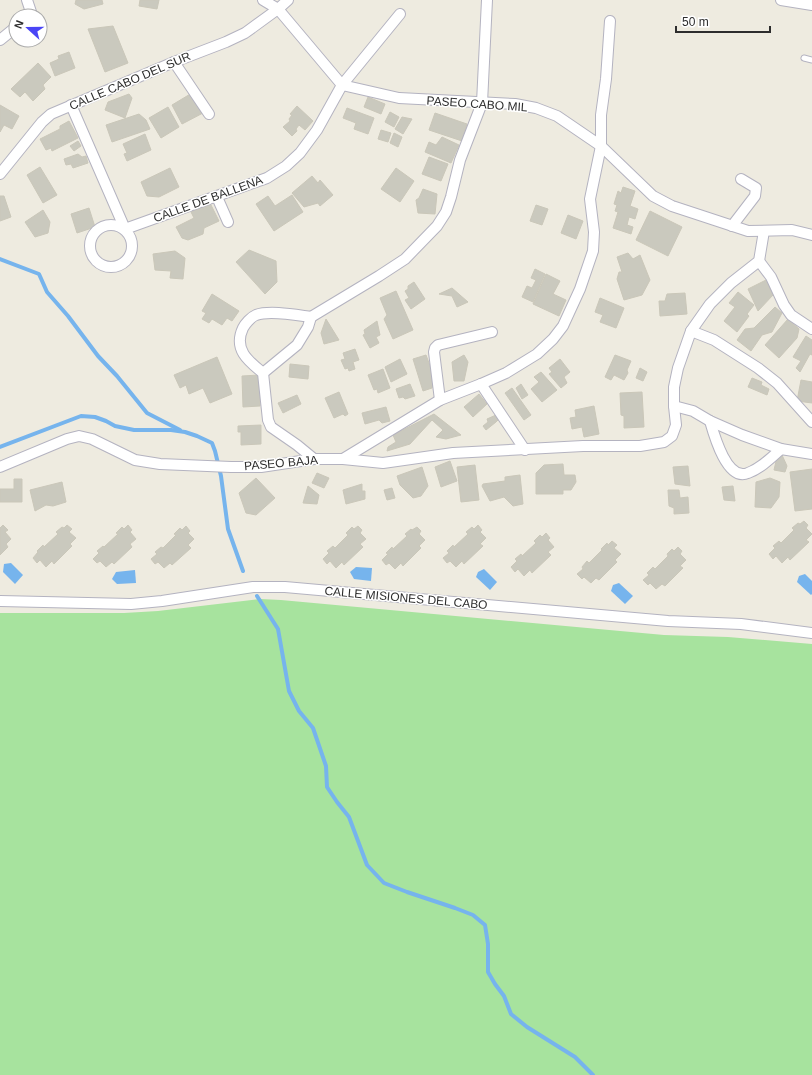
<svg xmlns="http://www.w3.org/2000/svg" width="812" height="1075" font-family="Arial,sans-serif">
  <rect width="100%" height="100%" fill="#eeebe0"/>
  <!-- green -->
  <path fill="#a7e39e" d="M260,599L281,600L664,635L728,637L812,644V1075H0V613H124L158,611Z"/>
  <!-- water -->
  <g fill="#76b4ed">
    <path d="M11,563L23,575L15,584L3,572L4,564Z"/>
    <path d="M356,567L372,568L371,581L354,579L350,572Z"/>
    <path d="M484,569L497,582L490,590L476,577L478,572Z"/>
    <path d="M135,570L136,583L117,584L112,579L116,572Z"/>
    <path d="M805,574L812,581V594L811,595L797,582L799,576Z"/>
    <path d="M619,583L633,596L625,604L611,591L613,585Z"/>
  </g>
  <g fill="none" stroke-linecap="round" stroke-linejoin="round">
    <!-- stream -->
    <g stroke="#76b4ed" stroke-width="4">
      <path d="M0,259L39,274L47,292L68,316L98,356L117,376L147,413L180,430"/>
      <path d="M0,447L81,416L95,417L106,421L115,426L134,430H171L185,432L197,436L212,443L215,451L221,476L228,529L243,571"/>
      <path d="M257,596L278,629L289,691L299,711L313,728L326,766L327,787L337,802L349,817L367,865L384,883L407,892L455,908L473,915L485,925L488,944V972L495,984L504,996L511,1014L527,1027L575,1057L593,1075"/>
    </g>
  </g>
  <!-- building -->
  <g fill="#cac9be" stroke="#cac7b9">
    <path d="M76,0H102L103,4L84,9L75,4Z"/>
    <path d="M140,0H159L157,9L139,6Z"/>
    <path d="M113,26L128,63L105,72L88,29Z"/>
    <path d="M69,52L75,68L55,76L50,63L59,59L58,56Z"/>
    <path d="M38,63L51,77L43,85L45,89L33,101L25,92L20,97L11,89Z"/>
    <path d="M192,93L203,113L182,124L172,105Z"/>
    <path d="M129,94L132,98L125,118L105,110L108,102Z"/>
    <path d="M368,97L385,104L381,114L364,107Z"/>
    <path d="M0,105L19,116L12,129L4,125L0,132Z"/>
    <path d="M297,106L313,121L305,130L299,125L296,129L297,131L292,136L283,127L290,121L289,119L292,115L290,114Z"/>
    <path d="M168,107L179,127L161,138L149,118Z"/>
    <path d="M347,108L374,118L368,134L354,129L356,123L343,118Z"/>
    <path d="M390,112L399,117L394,127L385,122Z"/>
    <path d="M435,113L467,124L462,141L429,130Z"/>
    <path d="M139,114L146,120L150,129L112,142L106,125Z"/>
    <path d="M402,117L412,119L403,134L395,129Z"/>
    <path d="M69,121L78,138L52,151L51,148L46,150L40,139L60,129V126Z"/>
    <path d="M381,130L391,133L388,142L378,139Z"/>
    <path d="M394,133L402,137L398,147L390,143Z"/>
    <path d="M145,134L151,150L127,161L124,154L127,153L123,144Z"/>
    <path d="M442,137L459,145L451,163L425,152L429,142L436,145Z"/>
    <path d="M78,141L81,146L74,151L70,146Z"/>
    <path d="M78,154L82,157L86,156L88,163L73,168L71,164L66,165L64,159Z"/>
    <path d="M429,157L448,164L441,181L422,174Z"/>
    <path d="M40,167L57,195L43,203L27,175Z"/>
    <path d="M170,168L179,187L159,197L147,196L141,182Z"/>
    <path d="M396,168L414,181L400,202L381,189Z"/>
    <path d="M312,176L318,183L320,180L333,195L320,206L318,203L304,207L292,193Z"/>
    <path d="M623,187L635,191L630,206L638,209L635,219L629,217L627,225L633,227L631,234L613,228L618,212L615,211L617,205L614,204L618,191L621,193Z"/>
    <path d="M423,189L437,194L435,214L418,213L416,200L419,198Z"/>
    <path d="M292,195L303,212L274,231L256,204L268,196L275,206Z"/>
    <path d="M0,196H4L11,217L0,221Z"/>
    <path d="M210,203L219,221L204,228L203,234L188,240L182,238L176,227L194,218L191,212Z"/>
    <path d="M536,205L548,209L542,225L530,221Z"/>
    <path d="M89,208L95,227L77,233L71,214Z"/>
    <path d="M43,210L50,222L48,233L35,237L25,222Z"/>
    <path d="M650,211L682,227L668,256L636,240Z"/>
    <path d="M568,215L583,221L576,239L561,233Z"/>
    <path d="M249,250L276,261L277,282L265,294L236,262Z"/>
    <path d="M175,251L185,258L183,279L170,278L171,271L155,270L153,254Z"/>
    <path d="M628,253L633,259L640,255L650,280L642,295L624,300L617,279L619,272H622L617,257Z"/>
    <path d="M535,269L545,274L533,302L522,297L527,286L532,288L536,280L531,278Z"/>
    <path d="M546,274L560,281L553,294L566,300L559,316L533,304Z"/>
    <path d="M766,280L773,295L758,311L748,289Z"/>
    <path d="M414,282L425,299L411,309L405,300L409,298L405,291L408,289V286Z"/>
    <path d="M452,288L468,302L457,307L452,296L439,294Z"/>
    <path d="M396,291L413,330L393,339L384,319L387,315L380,298Z"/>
    <path d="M738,292L754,305L747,314L749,316L737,332L724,321L735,307L729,303Z"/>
    <path d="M685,293L687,314L660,316L659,301H665L667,294Z"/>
    <path d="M212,294L239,311L232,321L227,318L222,325L212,319L209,323L202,319L206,313L202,311Z"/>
    <path d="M600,298L624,308L616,328L600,322L603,315L595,312Z"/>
    <path d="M775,307L782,313L772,332L762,335L751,351L737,340L745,329L754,328Z"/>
    <path d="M326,319L339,340L324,344L321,333Z"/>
    <path d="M788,319L799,329L797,338L779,358L765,345Z"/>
    <path d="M377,321L380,335L376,337L379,343L370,348L363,335L365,334L364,330Z"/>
    <path d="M806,336L812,340V355L810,354L800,372L796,368L801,361L793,357Z"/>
    <path d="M355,349L359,360L353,362L355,369L349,371L348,368L345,369L341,360L345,359L343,353Z"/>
    <path d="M426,355L435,379L433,381L432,388L423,391L413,359Z"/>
    <path d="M464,355L468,362L464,381H454L452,362Z"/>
    <path d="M615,355L631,361L627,370L628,373L624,380L614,375L611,380L605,377Z"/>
    <path d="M217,357L232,394L210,403L203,388L189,394L186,385L180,388L174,375Z"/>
    <path d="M400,359L407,374L391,382L385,367Z"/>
    <path d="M560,359L570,372L564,377L567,383L561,388L549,374L552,372L549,368Z"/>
    <path d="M290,364L309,366L308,379L289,377Z"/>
    <path d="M640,368L647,372L643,381L636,378Z"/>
    <path d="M383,369L390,388L378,393L377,389L374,390L368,375Z"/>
    <path d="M541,372L557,390L542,402L531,389L539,382L534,377Z"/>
    <path d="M259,375L260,406L243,407L242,376Z"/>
    <path d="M752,378L762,382L761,385L769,389L767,395L748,387Z"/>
    <path d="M801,380L812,382V403L797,401Z"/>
    <path d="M410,384L415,396L405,399L403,397L399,398L396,389Z"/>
    <path d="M521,384L528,395L522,399L516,388Z"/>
    <path d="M512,388L531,415L524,420L505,393Z"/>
    <path d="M339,392L348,414L345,416L343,414L334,418L325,398Z"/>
    <path d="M642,392L644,427L624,428V416L621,415L620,393Z"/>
    <path d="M479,394L487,404L473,417L464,407Z"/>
    <path d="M297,395L301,404L283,413L278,403Z"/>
    <path d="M594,406L599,434L584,437L582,427L572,429L570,418L576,417L575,410Z"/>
    <path d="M386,407L390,421L382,423L379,420L365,424L362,413Z"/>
    <path d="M434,414L461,435L446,439L436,437L443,430L432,420L410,444L387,451L388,447L396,442L393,435Z"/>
    <path d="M496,415L498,420L496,422L486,430L483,426L488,422L487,419Z"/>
    <path d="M261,425V444L241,445V432H238V426Z"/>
    <path d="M782,455L787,466L785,472L774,470L777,457Z"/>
    <path d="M450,461L457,481L441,487L435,467Z"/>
    <path d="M563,464L564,475H575L576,482L571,490H563V494H536V473L544,465Z"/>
    <path d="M475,465L479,500L461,502L457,467Z"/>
    <path d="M688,466L690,486L675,484L673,467Z"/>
    <path d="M422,467L428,486L421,496L413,498L400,485L397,476Z"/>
    <path d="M812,469V509L795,511L790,472Z"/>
    <path d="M317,473L329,478L324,488L312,483Z"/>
    <path d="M520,475L523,504L513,506L504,497L490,501L482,486L483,484L505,481V477Z"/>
    <path d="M256,478L275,498L256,515L246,513L239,493Z"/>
    <path d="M770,478L780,482L779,497L771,508L755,507L756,482Z"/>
    <path d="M14,479H22V502H0V489H14Z"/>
    <path d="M62,482L66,502L53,506L46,505L35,511L30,490Z"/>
    <path d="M362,484V491H365V499L346,504L343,490Z"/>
    <path d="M308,486L319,495L317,504L303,503Z"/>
    <path d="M733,486L735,501L724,500L722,487Z"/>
    <path d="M392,488L395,498L387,500L384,490Z"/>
    <path d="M668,490H679L680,498L688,497L689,513L674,514V508L669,506Z"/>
    <path d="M804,521L808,525L806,528L812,534L806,540L809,542L790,560L788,557L782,563L776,556L773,559L769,554L775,548L773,546L779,541L781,543L794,530L792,528L798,523L800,524Z"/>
    <path d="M3,525L8,530L5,532L11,539L6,544L8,547L0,555V528Z"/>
    <path d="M67,525L72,529L69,532L76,538L70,544L72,546L54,564L52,561L46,567L40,560L37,563L33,558L38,552L37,551L43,545L44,547L58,534L56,532L62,527L64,528Z"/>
    <path d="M128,525L132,530L130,532L136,539L130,544L132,547L114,564L112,562L106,567L100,561L97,563L93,559L99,553L97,551L103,546L104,547L118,534L116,533L122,527L124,529Z"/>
    <path d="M478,525L482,530L480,532L486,538L480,544L483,546L464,564L462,561L456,567L450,561L447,563L443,558L449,553L447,551L453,545L454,547L468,534L466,532L472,527L474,529Z"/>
    <path d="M186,526L190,531L188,533L194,539L188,545L191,548L172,565L170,563L164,568L158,562L155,564L151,559L157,554L155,552L161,547L163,548L176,535L174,534L180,528L182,530Z"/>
    <path d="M358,526L362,530L360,533L366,539L360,544L363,547L344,565L342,562L336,568L330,561L327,564L323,559L329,553L327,551L333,546L335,548L348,535L346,533L352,527L354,529Z"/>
    <path d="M417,527L421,531L419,534L425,540L419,546L421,548L403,566L401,563L395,569L389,563L386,565L382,560L388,554L386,553L392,547L393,549L407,536L405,534L411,529L412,530Z"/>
    <path d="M546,533L550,538L548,540L554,547L548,552L551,555L532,573L530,570L524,576L518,569L515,572L511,567L517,561L515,559L521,554L522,556L536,543L534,541L540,535L542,537Z"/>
    <path d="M612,541L617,545L614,548L621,554L615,560L617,562L599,580L596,578L591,583L584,577L582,579L577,574L583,569L582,567L587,561L589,563L602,550L601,549L607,543L608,545Z"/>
    <path d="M678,547L682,551L680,554L686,560L680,566L683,568L665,586L662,584L656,589L650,583L648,585L643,580L649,575L647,573L653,567L655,569L668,556L667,554L672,549L674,551Z"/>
  </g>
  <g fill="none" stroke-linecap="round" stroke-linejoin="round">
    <defs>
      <path id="service" d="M804,58L812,60"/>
      <g id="minor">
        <path d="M27,0L31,12L30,16"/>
        <path d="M263,0L278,9L342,85L399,98L515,104L536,108L557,116L601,146L653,196L672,206L748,231L792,230L812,235"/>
        <path d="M781,0L812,5"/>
        <path d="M0,40L16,27"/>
        <path d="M174,62L209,114"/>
        <path d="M71,105L125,229L267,178L286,166L300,153L317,130L342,85L400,14"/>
        <path d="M0,174L42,122L51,114L174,62L226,42L245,33L278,9L288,0"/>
        <path d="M217,197L228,222"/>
        <circle cx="111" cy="246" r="21"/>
        <path d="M732,226L755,196L756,188L741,179"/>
        <path d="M759,261L771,277L784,305L791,315L812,329"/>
        <path d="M311,317L379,276L405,259L437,226L446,212L451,197L460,160L482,103L487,0"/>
        <path d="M311,317C296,315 270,310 256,315C251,317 245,324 243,328C233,349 248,361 263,373L268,420L271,427L297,445L314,459"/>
        <path d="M691,331L714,340L758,368L777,383L812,422"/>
        <path d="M263,373L297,345L308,327L311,317"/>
        <path d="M481,384L525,450"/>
        <path d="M440,400L434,352L435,348L438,345L492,332"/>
        <path d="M674,406L693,411L710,421L742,435L781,449L812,454"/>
        <path d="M710,421C714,435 727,482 748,473C761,468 771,458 781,449"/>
        <path d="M343,459L440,400L481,384L506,373L537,354L553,339L563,326L580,289L593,251L594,232L590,199L601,146V115L606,79L610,21"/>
        <path d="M0,467L67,439L79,436L92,439L135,460L160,464L231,467H261L314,459H343L383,463L453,453L583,446H640L664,442L672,436L676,425L674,406V387L678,368L691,331L710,304L731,283L759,261L764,231"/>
        <path d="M0,601L131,604L162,601L253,587H285L668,621L741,624L812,633"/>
      </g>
    </defs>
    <!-- service casing -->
    <use href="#service" stroke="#b4b3c0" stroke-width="7"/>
    <!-- minor casing -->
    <use href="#minor" stroke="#b4b3c0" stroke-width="12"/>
    <!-- service -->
    <use href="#service" stroke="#fff" stroke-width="5"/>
    <!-- minor -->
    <use href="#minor" stroke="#fff" stroke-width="10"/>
  </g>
  <g text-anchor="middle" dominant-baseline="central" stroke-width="3" stroke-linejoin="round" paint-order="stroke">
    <!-- street labels -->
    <g font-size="12" fill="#2d2d2d" stroke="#fff">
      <text transform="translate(130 81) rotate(-23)">CALLE CABO DEL SUR</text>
      <text transform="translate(477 104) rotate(4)">PASEO CABO MIL</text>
      <text transform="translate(208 199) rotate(-20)">CALLE DE BALLENA</text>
      <text transform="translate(281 463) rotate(-5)">PASEO BAJA</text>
      <text transform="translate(406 598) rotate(5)">CALLE MISIONES DEL CABO</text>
    </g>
  </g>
  <!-- north arrow -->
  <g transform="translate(28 28) rotate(291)"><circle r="19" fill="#ffffff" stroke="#ababab"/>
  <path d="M0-3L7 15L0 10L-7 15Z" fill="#4a45f6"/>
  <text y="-6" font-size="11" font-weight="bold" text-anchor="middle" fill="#2d2d2d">N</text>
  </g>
  <!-- scale -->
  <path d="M676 26v6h94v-6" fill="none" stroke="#2d2d2d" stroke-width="2"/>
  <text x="682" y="26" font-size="12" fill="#2d2d2d" stroke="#ffffff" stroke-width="3" paint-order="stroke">50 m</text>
</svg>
